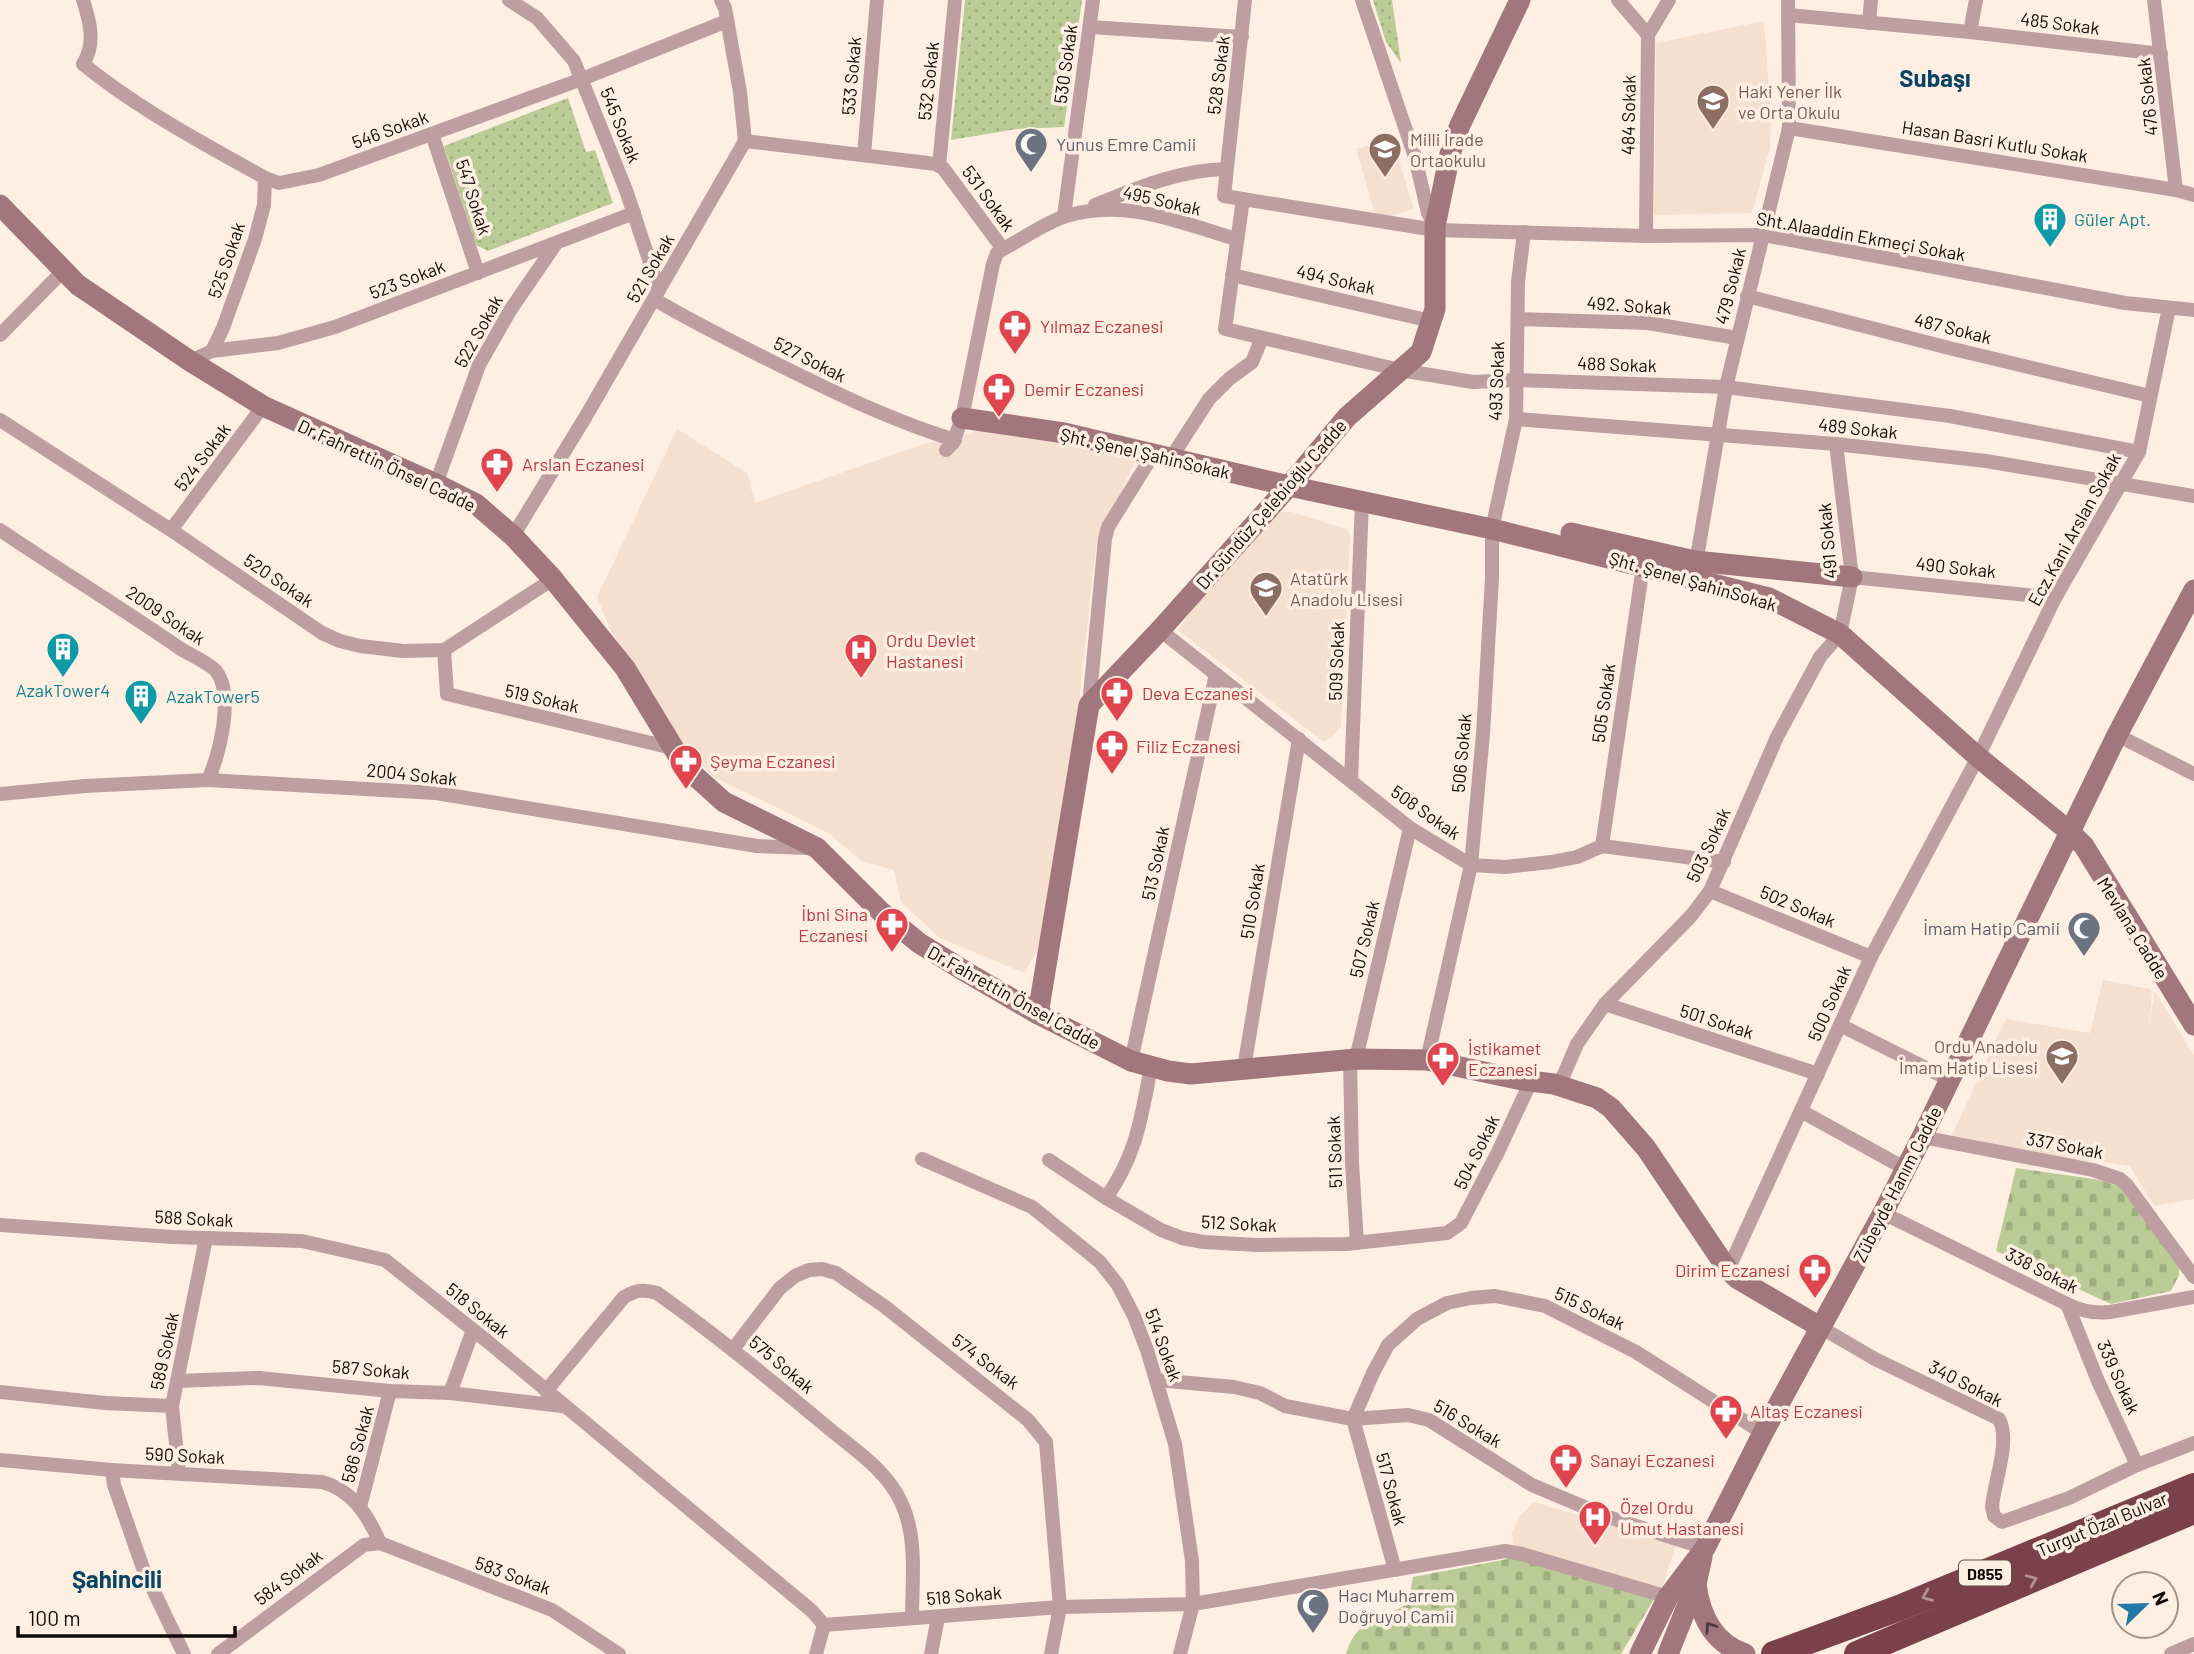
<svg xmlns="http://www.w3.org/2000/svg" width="2194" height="1654" font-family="Barlow,sans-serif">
  <defs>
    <pattern id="cemetery-stones" width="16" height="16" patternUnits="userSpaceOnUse" patternTransform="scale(1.75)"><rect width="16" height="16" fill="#bbcb96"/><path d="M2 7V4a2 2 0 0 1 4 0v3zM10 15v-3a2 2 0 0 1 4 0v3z" fill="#a0ad80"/></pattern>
    <pattern id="park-dots" width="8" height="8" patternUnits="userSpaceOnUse" patternTransform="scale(1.75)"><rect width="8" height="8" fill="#bbcb96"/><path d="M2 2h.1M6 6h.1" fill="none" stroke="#a0ad80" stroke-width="1.8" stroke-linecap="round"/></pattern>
  </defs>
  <rect width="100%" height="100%" fill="#ffeee2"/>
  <!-- built -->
  <g fill="#f5dfce">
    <path d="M1764,21L1771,114L1770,148L1752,213L1654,215L1656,43Z"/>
    <path d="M1392,139L1414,209L1377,220L1356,149Z"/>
    <path d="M677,429L747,473L755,503L924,444L981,430L1137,457L1096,546L1071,771L1043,942L1024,973L940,938L901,902L894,870L862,861L830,834L712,776L671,728L611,631L597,597Z"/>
    <path d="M1279,512H1292L1346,529L1350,534L1341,727L1333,736L1324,742L1178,630L1195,606Z"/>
    <path d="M2103,980L2150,989L2152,994L2148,1031L2155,991L2194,1055V1199L2154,1206L2130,1166L2089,1160L2086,1163L1952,1135L2006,1019L2090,1033Z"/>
    <path d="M1534,1502L1676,1544L1661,1592L1517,1549L1513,1544L1512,1532L1520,1516Z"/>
  </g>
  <!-- cemetery -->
  <g fill="url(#cemetery-stones)">
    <path d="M2016,1168L2100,1180L2121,1187L2179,1266V1275L2171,1291L2111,1304L1996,1251Z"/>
    <path d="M1513,1558L1654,1599L1621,1654H1346C1357,1616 1381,1622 1408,1603L1413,1577Z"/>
  </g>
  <!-- park -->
  <g fill="url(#park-dots)">
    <path d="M965,0H1082L1064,127L1017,129L951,140Z"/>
    <path d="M1373,0H1392L1401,63L1386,42Z"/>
    <path d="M568,98L586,152L595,150L613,203L488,251L476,245L444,146Z"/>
  </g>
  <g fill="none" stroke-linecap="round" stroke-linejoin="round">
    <!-- street -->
    <g stroke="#bd9fa2" stroke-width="14">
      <path d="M83,0C90,22 96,43 83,64C138,109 203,143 265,178L279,183L319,175L582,79L727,21"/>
      <path d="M509,0L537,18L574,61L626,190L659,290"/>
      <path d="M1245,0L1224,196L1435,230L1646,236L1764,235L2125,303L2194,310"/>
      <path d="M1362,0L1415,157L1428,213L1435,226"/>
      <path d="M1618,0L1648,35"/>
      <path d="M2154,0L2176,190"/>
      <path d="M1788,15L1970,32L2161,54"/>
      <path d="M1869,23L1871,0"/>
      <path d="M1090,27L1242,37"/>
      <path d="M1970,32L1976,0"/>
      <path d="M1789,128L2176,190L2194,195"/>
      <path d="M432,134L478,273"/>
      <path d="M745,141L936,164L943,168L1003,249"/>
      <path d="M864,155L877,0"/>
      <path d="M939,166L955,0"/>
      <path d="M1243,199L1225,329L1400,370L1473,382L1516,380L1726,387L1950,416L2139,452"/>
      <path d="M1095,205C1138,188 1179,170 1226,169"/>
      <path d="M1064,216L1093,0"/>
      <path d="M1646,236L1648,35L1669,0"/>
      <path d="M1232,275L1431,321"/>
      <path d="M1747,296L1953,349L2150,396"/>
      <path d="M654,299C694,323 735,343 777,364C836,393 892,421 955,440"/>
      <path d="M1518,319L1648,323L1737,338"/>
      <path d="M0,335L63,271"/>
      <path d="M212,351L223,328L255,239L264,205L265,178"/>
      <path d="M190,361L212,351L278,343L335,327L634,213"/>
      <path d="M1516,419L1836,444L1986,461L2194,496"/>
      <path d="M0,420L171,530L322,633L340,641L360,646L403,651L444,650L553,579"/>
      <path d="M946,450L953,443L962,418L993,264L997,253L1003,249C1023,239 1044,223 1066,216C1124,198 1179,222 1236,239"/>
      <path d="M1171,458L1209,399L1229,379L1252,362L1262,338"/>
      <path d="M436,484L479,365L511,309L555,245"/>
      <path d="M0,530C58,569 118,606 175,645C185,653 208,662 216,671C235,695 219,755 208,780"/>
      <path d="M171,530L263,406"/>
      <path d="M513,536L586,416L745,141L740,92L725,8L721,0"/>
      <path d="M1695,569L1726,387L1789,128L1788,0"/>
      <path d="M1852,577L2055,598"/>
      <path d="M1160,630L1410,828L1471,865L1505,867L1551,862L1577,857L1602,846L1724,862"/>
      <path d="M444,650L447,694L672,748"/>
      <path d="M1089,705L1105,539L1108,527L1154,453"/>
      <path d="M2117,735L2194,774"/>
      <path d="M1351,780L1362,501"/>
      <path d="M0,794L85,786L208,780L436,793L757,846L808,848"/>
      <path d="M1602,846L1643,566"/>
      <path d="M1710,891L1871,957"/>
      <path d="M1605,1004L1818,1074"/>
      <path d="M1840,1025L1950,1080"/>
      <path d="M1350,1059L1352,1162L1357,1243"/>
      <path d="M1356,1059L1410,828"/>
      <path d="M1427,1060L1471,865L1483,734L1492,578V529L1516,419L1518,282L1524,232"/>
      <path d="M1131,1061L1216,674"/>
      <path d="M1244,1068L1299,739"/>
      <path d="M1559,1086L1577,1044L1605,1004L1691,916L1710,891L1777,737L1820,657L1840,634L1852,577L1836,444"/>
      <path d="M1801,1111L1906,1169"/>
      <path d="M1922,1137L2093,1170L2120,1179L2127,1185L2194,1277"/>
      <path d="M922,1159L1032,1207L1100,1262L1118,1285L1134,1316L1147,1350L1175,1444L1192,1561L1193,1604L1180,1654"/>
      <path d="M1049,1160L1106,1198L1161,1230L1182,1238L1204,1242L1257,1245L1346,1244L1447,1233L1461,1223L1498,1152L1531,1081"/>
      <path d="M1106,1198C1137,1154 1141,1118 1151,1067"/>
      <path d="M1883,1213L2067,1304C2081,1311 2094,1314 2110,1312L2194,1297"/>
      <path d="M0,1225L172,1237L302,1241L385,1260L487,1341L812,1611L824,1625L1060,1607L1193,1604L1505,1551L1522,1554L1668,1597"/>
      <path d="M1728,1270L1871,957L1978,757L2055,598L2139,452L2169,308"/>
      <path d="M2067,1304L2098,1381L2137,1465"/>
      <path d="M1820,1327L1875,1359L1999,1419C2011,1441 1994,1482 1992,1507L1994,1516L2002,1522L2069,1498L2137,1465L2194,1443"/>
      <path d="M734,1348L780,1288L795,1276L809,1270L822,1269L836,1273L884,1306L1028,1420L1046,1442L1060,1607L1051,1654"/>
      <path d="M1157,1380L1234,1387L1260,1393L1285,1406L1353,1419L1408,1415L1429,1420L1532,1485L1608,1517L1705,1548"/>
      <path d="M177,1381L259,1378L390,1391L450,1393L562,1406"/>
      <path d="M546,1391L624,1297C636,1290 644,1289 657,1293C716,1335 771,1380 826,1426C852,1448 887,1470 901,1502C918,1537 912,1581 912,1618"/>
      <path d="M0,1392L105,1403L172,1406"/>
      <path d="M450,1393L473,1330"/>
      <path d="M0,1460L112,1470L322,1482C352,1490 368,1515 380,1543"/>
      <path d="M112,1470L114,1485L144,1571L184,1654"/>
      <path d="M179,1473L172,1406L206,1238"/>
      <path d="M360,1507L390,1391"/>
      <path d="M1395,1570L1353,1419L1373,1373L1388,1345L1417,1319L1447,1303L1471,1298L1495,1296L1545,1306L1636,1352L1763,1433"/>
      <path d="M218,1654L364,1545L380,1543L552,1610L619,1654"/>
      <path d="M816,1654L824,1625"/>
      <path d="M931,1654L938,1617"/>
      <path d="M2171,1654L2194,1644"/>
    </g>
    <!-- secondary -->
    <g stroke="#a1767d" stroke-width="21">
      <path d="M0,205L78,285L190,361L263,406L436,484L476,504L513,536L553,579L625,668L685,767L724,802L817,848L881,912L919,943L966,972L1038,1014L1131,1061L1168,1071L1191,1074L1356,1059L1427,1060L1522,1080L1554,1084L1597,1098L1611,1108L1646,1148L1728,1270L1738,1279L1820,1327"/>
      <path d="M962,418L1064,433L1289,486L1492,529L1769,598L1840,634L1978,757L2070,832L2084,846L2194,1025"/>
      <path d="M1571,533L1695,561L1852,577"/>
      <path d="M1038,1014L1089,705L1160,630L1289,486L1347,417L1421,352L1435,309V226L1450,154L1460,125L1520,0"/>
      <path d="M1696,1584C1700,1616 1713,1643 1745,1654"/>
      <path d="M1640,1654L1668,1597L1705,1548L1763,1433L1883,1213L1922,1137L2117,735L2194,590"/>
      <path d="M1668,1654L1696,1584L1702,1557"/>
    </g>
    <!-- highway -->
    <g stroke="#7a414b" stroke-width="26">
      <path d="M1774,1654L1899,1608L2194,1486"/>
      <path d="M1857,1654L2194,1511"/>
    </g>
  </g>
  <!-- one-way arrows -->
  <defs><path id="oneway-chevron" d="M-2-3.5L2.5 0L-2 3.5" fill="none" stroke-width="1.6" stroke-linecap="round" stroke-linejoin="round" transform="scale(1.75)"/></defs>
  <g stroke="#b68f8f">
    <use href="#oneway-chevron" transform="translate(2032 1580) rotate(-23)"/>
    <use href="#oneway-chevron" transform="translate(1927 1596) rotate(158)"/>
  </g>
  <use stroke="#513b3c" href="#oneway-chevron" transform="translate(1710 1627) rotate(-124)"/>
  <!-- icons -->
  <defs>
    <symbol id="school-pin" viewBox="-11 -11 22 30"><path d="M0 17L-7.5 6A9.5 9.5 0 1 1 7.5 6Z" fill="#8d6e63" stroke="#ffeee2"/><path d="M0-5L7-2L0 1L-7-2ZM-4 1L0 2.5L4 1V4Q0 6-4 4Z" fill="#fff"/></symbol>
    <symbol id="mosque-pin" viewBox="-11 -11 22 30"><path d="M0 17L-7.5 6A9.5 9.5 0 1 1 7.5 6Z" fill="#6b7280" stroke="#ffeee2"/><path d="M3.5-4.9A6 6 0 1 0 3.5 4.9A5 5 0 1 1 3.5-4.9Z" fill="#fff"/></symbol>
    <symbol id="building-pin" viewBox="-11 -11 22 30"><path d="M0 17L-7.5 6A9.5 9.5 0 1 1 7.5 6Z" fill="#0f9aa8" stroke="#ffeee2"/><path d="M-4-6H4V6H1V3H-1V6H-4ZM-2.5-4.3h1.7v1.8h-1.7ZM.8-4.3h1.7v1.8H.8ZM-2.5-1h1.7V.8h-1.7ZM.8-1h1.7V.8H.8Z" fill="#fff"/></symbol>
    <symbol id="pharmacy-pin" viewBox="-11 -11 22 30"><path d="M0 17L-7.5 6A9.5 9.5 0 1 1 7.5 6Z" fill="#e0444e" stroke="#ffeee2"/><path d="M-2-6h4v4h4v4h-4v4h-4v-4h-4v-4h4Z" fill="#fff"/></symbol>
    <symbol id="hospital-pin" viewBox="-11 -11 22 30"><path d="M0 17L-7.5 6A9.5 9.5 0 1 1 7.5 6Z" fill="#e0444e" stroke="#ffeee2"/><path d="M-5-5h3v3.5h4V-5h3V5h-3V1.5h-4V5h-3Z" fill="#fff"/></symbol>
  </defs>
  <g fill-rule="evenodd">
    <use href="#school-pin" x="1694" y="82" width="38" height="52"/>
    <use href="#mosque-pin" x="1012" y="125" width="38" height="52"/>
    <use href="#school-pin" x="1366" y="130" width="38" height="52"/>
    <use href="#building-pin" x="2031" y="200" width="38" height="52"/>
    <use href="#pharmacy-pin" x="996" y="307" width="38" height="52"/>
    <use href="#pharmacy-pin" x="980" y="370" width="38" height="52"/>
    <use href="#pharmacy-pin" x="478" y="445" width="38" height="52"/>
    <use href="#school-pin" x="1247" y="569" width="38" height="52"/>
    <use href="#building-pin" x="44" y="630" width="38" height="52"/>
    <use href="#hospital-pin" x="842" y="631" width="38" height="52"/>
    <use href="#pharmacy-pin" x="1098" y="674" width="38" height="52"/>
    <use href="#building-pin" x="122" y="677" width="38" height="52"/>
    <use href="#pharmacy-pin" x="1093" y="727" width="38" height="52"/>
    <use href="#pharmacy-pin" x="667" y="742" width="38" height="52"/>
    <use href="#pharmacy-pin" x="873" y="905" width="38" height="52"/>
    <use href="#mosque-pin" x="2065" y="909" width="38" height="52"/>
    <use href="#school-pin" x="2043" y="1037" width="38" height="52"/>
    <use href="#pharmacy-pin" x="1424" y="1039" width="38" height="52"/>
    <use href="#pharmacy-pin" x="1796" y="1251" width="38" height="52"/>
    <use href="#pharmacy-pin" x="1707" y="1392" width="38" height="52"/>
    <use href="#pharmacy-pin" x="1547" y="1441" width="38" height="52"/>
    <use href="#hospital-pin" x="1576" y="1498" width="38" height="52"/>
    <use href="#mosque-pin" x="1294" y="1586" width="38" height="52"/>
  </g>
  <g text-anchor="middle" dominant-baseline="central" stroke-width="7" stroke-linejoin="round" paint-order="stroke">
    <!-- shield labels -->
    <rect fill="#ffeee2" stroke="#584f49" stroke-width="2" x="1959" y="1560.5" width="52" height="25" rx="5"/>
    <g font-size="16" font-weight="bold" fill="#100b07">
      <text x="1985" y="1573">D855</text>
    </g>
    <!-- street labels -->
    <g font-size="18" fill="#100b07" stroke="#ffeee2">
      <text transform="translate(2060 23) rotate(7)">485 Sokak</text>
      <text transform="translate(1065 64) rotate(-82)">530 Sokak</text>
      <text transform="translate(1218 75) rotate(-83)">528 Sokak</text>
      <text transform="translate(851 76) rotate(-85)">533 Sokak</text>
      <text transform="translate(928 81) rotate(-84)">532 Sokak</text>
      <text transform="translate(2147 97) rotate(-96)">476 Sokak</text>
      <text transform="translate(1628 115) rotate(-89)">484 Sokak</text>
      <text transform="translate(621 125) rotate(68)">545 Sokak</text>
      <text transform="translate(390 129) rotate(-20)">546 Sokak</text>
      <text transform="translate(1995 141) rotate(9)">Hasan Basri Kutlu Sokak</text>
      <text transform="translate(474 197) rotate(72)">547 Sokak</text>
      <text transform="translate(989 198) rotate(54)">531 Sokak</text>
      <text transform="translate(1162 200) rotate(13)">495 Sokak</text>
      <text transform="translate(1861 236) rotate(10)">Sht.Alaaddin Ekmeçi Sokak</text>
      <text transform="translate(226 260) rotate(-71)">525 Sokak</text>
      <text transform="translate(650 268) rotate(-60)">521 Sokak</text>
      <text transform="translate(407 279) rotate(-21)">523 Sokak</text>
      <text transform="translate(1336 279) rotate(13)">494 Sokak</text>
      <text transform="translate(1730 286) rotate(-76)">479 Sokak</text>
      <text transform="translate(1629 305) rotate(4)">492. Sokak</text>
      <text transform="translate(1953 328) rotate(14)">487 Sokak</text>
      <text transform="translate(478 331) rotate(-61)">522 Sokak</text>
      <text transform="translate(810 359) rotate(27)">527 Sokak</text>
      <text transform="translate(1617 364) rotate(2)">488 Sokak</text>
      <text transform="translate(1496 381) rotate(-88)">493 Sokak</text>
      <text transform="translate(1858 428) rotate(6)">489 Sokak</text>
      <text transform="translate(1145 453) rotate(13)">Şht. Şenel ŞahinSokak</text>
      <text transform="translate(202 457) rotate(-53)">524 Sokak</text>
      <text transform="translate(387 465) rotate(25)">Dr.Fahrettin Önsel Cadde</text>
      <text transform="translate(1271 504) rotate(-49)">Dr.Gündüz Çelebioğlu Cadde</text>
      <text transform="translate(2074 529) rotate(-61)">Ecz.Kani Arslan Sokak</text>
      <text transform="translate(1827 541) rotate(-95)">491 Sokak</text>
      <text transform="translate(1956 567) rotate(6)">490 Sokak</text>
      <text transform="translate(279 580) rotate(34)">520 Sokak</text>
      <text transform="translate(1693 581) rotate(16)">Şht. Şenel ŞahinSokak</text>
      <text transform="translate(166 615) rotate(34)">2009 Sokak</text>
      <text transform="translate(1336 661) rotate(-88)">509 Sokak</text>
      <text transform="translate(542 698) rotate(13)">519 Sokak</text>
      <text transform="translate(1603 703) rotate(-82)">505 Sokak</text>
      <text transform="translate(1461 753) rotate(-85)">506 Sokak</text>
      <text transform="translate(412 774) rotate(6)">2004 Sokak</text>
      <text transform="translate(1426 812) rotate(35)">508 Sokak</text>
      <text transform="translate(1708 845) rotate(-65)">503 Sokak</text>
      <text transform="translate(1155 863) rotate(-78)">513 Sokak</text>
      <text transform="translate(1252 901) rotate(-81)">510 Sokak</text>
      <text transform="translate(1798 906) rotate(23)">502 Sokak</text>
      <text transform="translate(2133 928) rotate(58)">Mevlana Cadde</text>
      <text transform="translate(1364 939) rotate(-77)">507 Sokak</text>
      <text transform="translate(1014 997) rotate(29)">Dr.Fahrettin Önsel Cadde</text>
      <text transform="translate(1829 1003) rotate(-66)">500 Sokak</text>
      <text transform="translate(1717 1021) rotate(18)">501 Sokak</text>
      <text transform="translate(2065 1145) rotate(11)">337 Sokak</text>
      <text transform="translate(1334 1152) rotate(-92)">511 Sokak</text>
      <text transform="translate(1476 1152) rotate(-64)">504 Sokak</text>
      <text transform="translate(1897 1184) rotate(-63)">Zübeyde Hanım Cadde</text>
      <text transform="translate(194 1218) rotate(3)">588 Sokak</text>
      <text transform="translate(1239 1223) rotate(3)">512 Sokak</text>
      <text transform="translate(2042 1270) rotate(27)">338 Sokak</text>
      <text transform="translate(1590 1308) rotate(26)">515 Sokak</text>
      <text transform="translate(478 1310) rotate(39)">518 Sokak</text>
      <text transform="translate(1164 1345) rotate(70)">514 Sokak</text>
      <text transform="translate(164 1351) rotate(-78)">589 Sokak</text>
      <text transform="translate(986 1361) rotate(37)">574 Sokak</text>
      <text transform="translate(782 1364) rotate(40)">575 Sokak</text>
      <text transform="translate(371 1369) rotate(5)">587 Sokak</text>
      <text transform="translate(2119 1377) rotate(66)">339 Sokak</text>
      <text transform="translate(1966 1383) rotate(27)">340 Sokak</text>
      <text transform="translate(1468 1423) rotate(31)">516 Sokak</text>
      <text transform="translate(357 1444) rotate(-75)">586 Sokak</text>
      <text transform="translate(185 1455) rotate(3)">590 Sokak</text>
      <text transform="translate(1392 1489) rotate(75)">517 Sokak</text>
      <text transform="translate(2102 1524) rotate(-23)">Turgut Özal Bulvar</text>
      <text transform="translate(513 1575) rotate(20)">583 Sokak</text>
      <text transform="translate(288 1577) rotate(-37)">584 Sokak</text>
      <text transform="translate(964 1595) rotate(-5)">518 Sokak</text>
    </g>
    <!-- education labels -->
    <g font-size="18" fill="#785e54" stroke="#ffeee2" text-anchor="start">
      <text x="1738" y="91">Haki Yener İlk<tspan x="1738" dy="21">ve Orta Okulu</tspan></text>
      <text x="1410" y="139">Milli İrade<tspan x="1410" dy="21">Ortaokulu</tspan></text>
      <text x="1290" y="578">Atatürk<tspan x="1290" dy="21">Anadolu Lisesi</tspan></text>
      <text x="2038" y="1046" text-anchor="end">Ordu Anadolu<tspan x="2038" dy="21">İmam Hatip Lisesi</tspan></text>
    </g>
    <!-- worship labels -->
    <g font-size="18" fill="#5b616d" stroke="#ffeee2" text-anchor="start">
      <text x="1056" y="144">Yunus Emre Camii</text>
      <text x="2060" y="928" text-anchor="end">İmam Hatip Camii</text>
      <text x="1338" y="1595">Hacı Muharrem<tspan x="1338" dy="21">Doğruyol Camii</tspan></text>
    </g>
    <!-- culture labels -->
    <g font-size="18" fill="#0d838f" stroke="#ffeee2" text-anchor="start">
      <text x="2074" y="219">Güler Apt.</text>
      <text x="63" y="690" text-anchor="middle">AzakTower4</text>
      <text x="166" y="696">AzakTower5</text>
    </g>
    <!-- health labels -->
    <g font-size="18" fill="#be3a42" stroke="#ffeee2" text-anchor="start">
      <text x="1040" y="326">Yılmaz Eczanesi</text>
      <text x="1024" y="389">Demir Eczanesi</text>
      <text x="522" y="464">Arslan Eczanesi</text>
      <text x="886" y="640">Ordu Devlet<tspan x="886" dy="21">Hastanesi</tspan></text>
      <text x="1142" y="693">Deva Eczanesi</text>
      <text x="1136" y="746">Filiz Eczanesi</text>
      <text x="710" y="761">Şeyma Eczanesi</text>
      <text x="868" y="914" text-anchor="end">İbni Sina<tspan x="868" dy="21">Eczanesi</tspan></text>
      <text x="1468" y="1048">İstikamet<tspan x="1468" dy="21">Eczanesi</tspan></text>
      <text x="1790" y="1270" text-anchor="end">Dirim Eczanesi</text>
      <text x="1750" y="1411">Altaş Eczanesi</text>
      <text x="1590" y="1460">Sanayi Eczanesi</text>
      <text x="1620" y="1507">Özel Ordu<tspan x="1620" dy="21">Umut Hastanesi</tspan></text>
    </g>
    <!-- district labels -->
    <g font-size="24" font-weight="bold" fill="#064465" stroke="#ffeee2">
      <text x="1935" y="77">Subaşı</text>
      <text x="117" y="1578">Şahincili</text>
    </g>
  </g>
  <!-- north arrow -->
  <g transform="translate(2145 1605) rotate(67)"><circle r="33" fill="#ffeee2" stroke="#9f938a" stroke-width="2"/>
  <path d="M0-5L12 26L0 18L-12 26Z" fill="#2478a8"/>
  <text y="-10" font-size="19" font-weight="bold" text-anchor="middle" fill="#100b07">N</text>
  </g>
  <!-- scale -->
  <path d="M18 1626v10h217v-10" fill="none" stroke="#100b07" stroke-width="3.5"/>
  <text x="28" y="1626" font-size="21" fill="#100b07" stroke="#ffeee2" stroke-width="5" paint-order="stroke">100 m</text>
</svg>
